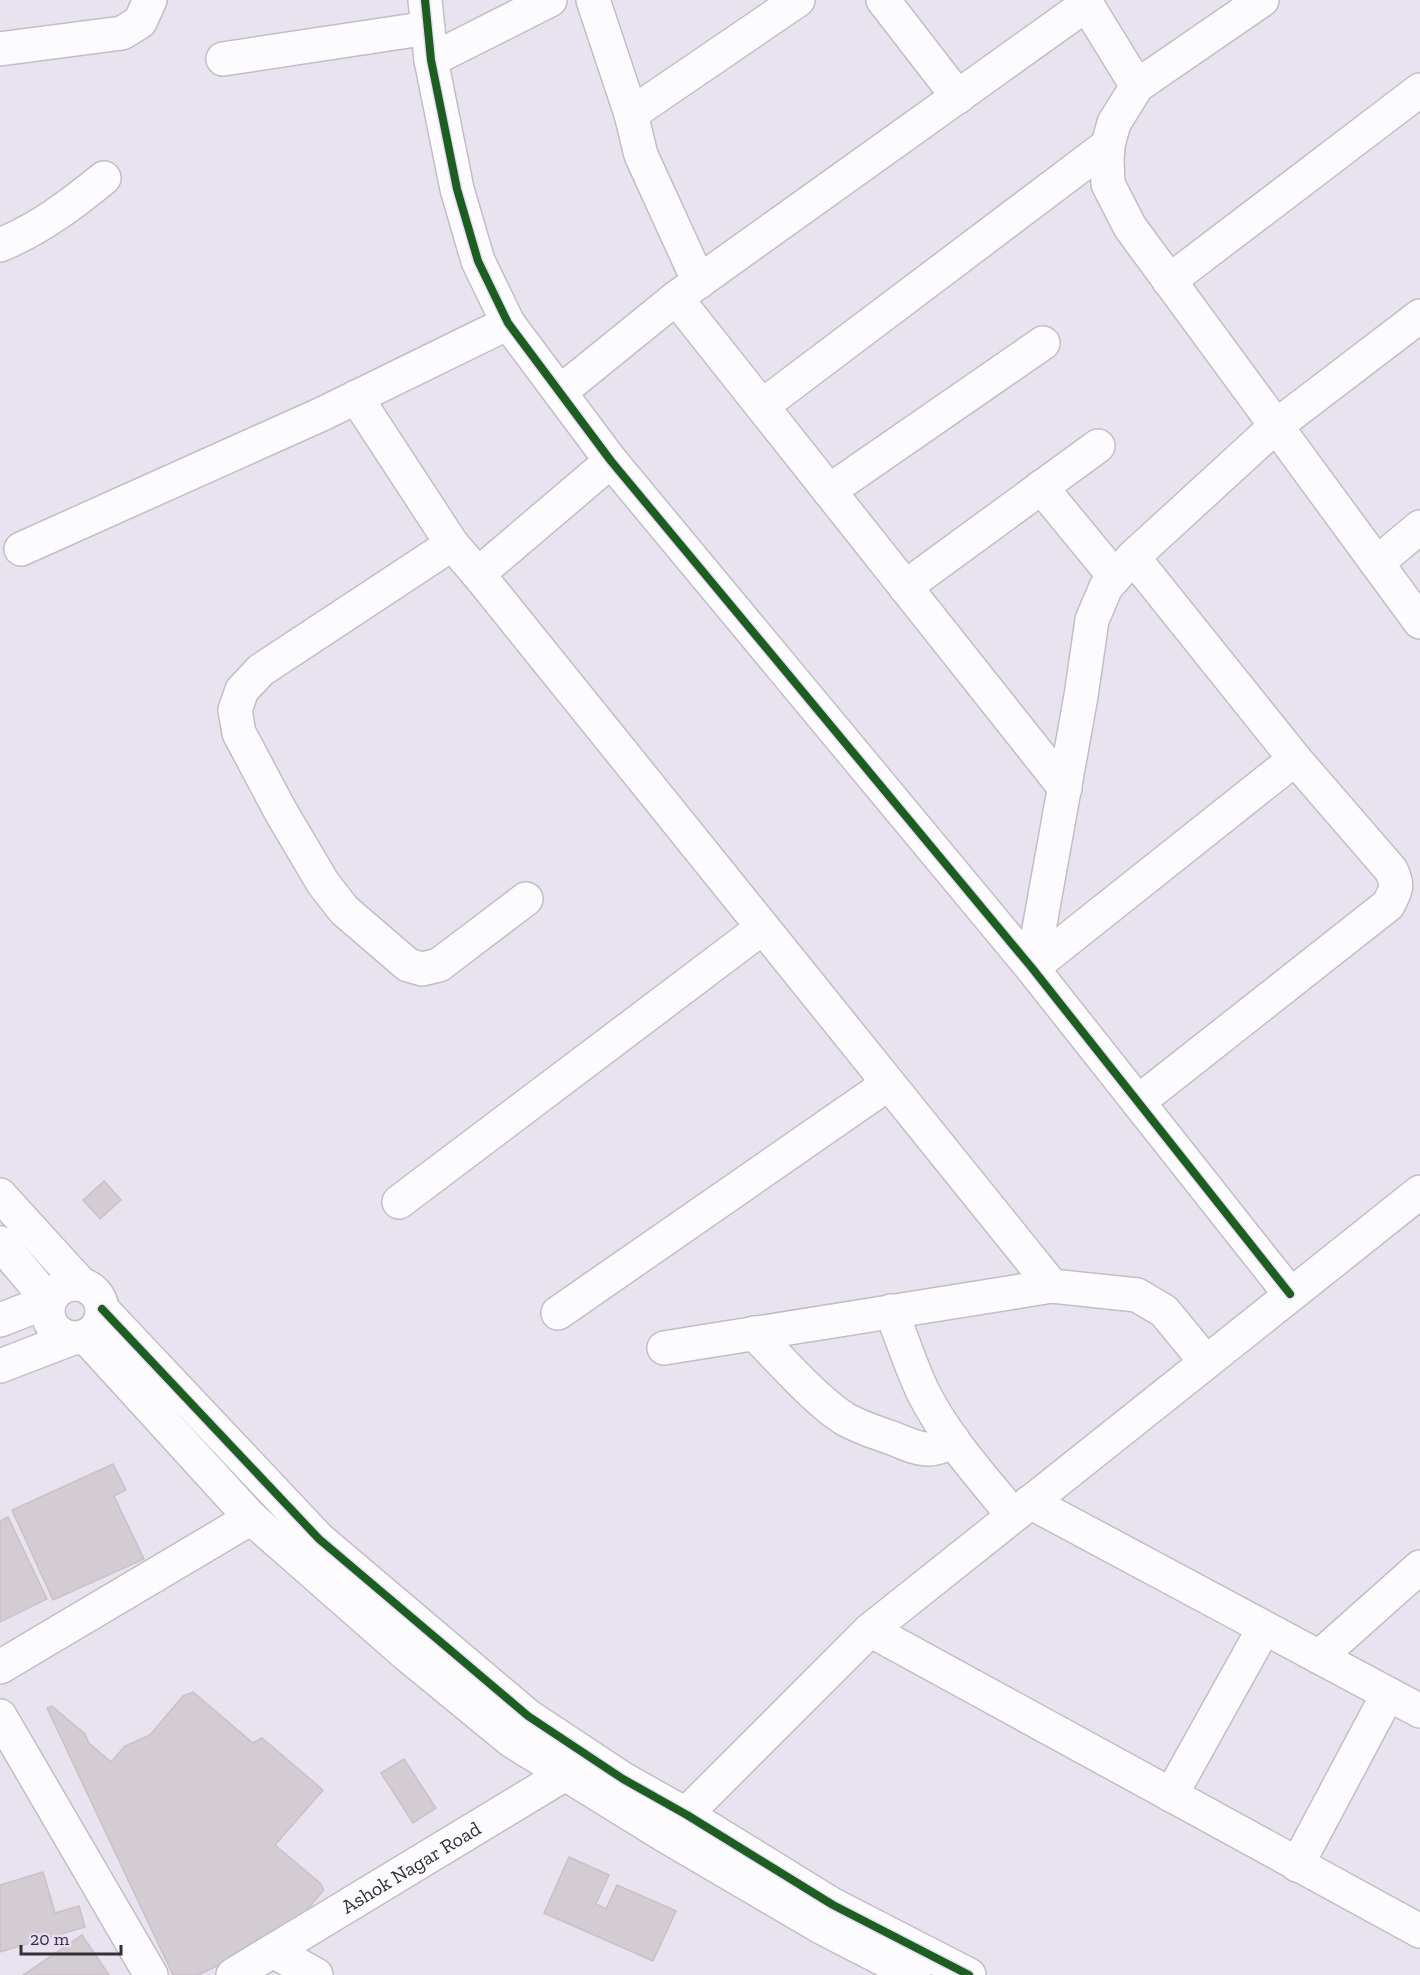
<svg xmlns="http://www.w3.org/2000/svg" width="1420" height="1975" font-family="'Zilla Slab',serif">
  <rect width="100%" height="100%" fill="#e9e3ef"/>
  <!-- building -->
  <g fill="#d4ccd3" stroke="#c9c1c8" stroke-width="1.5">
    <path d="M104,1181L121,1200L100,1219L83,1200Z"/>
    <path d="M113,1464L126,1490L114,1496L144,1559L53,1600L12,1510Z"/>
    <path d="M8,1517L47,1599L0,1622V1521Z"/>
    <path d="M193,1692L253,1743L262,1738L323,1790L275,1845L320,1883L324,1890L287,1933L198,1975H173L47,1708L52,1706L85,1734L89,1743L111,1762L125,1746L150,1735L183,1696Z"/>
    <path d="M404,1759L436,1808L413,1823L381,1773Z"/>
    <path d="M569,1857L609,1875L596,1904L606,1909L617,1885L676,1911L653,1961L544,1913Z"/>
    <path d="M43,1872L55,1913L79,1906L85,1927L0,1952V1885Z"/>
    <path d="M82,1935L109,1975H23Z"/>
  </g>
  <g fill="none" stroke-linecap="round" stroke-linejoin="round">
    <defs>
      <g id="minor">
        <path d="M425,0L431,60L457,189L478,261L508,323L611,461L1032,968L1290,1294"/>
        <path d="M593,0L631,114L798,0"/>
        <path d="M883,0L958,97"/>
        <path d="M1084,0L1137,86L1114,123L1108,145L1107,160L1108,184L1130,227L1420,622"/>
        <path d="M0,49L122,33L140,22L150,0"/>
        <path d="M223,59L428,28"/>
        <path d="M431,60L550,0"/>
        <path d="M1137,86L1262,0"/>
        <path d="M631,114L641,155L699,282"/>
        <path d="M0,245C39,229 71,205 104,178"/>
        <path d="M1169,281L1420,90"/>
        <path d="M676,298L1087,4"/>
        <path d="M560,392L676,298L1065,788"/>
        <path d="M356,397L452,544L478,574L1052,1286L1137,1295L1164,1311L1206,1362"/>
        <path d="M762,406L1108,145"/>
        <path d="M1041,487L1115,577"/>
        <path d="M829,491L1043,343"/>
        <path d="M452,544L261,670L242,690L235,710L239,733L281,812L323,883L344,910L408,965L422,969L439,965L526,899"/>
        <path d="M21,549L322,414L508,323"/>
        <path d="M1133,557L1295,759L1391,870C1399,886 1396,890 1388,905L1138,1102"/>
        <path d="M1377,563L1420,527"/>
        <path d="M478,574L611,461"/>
        <path d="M905,587L1098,446"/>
        <path d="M1032,968L1081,696L1092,620L1106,587L1133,557L1276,426L1420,316"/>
        <path d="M1032,968L1295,759"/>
        <path d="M0,1195L81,1284"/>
        <path d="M399,1202L762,928"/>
        <path d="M0,1243L49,1301L0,1320"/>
        <circle cx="75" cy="1311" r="27"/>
        <path d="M102,1309L319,1539L528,1716L623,1779L687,1815L833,1905L969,1975"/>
        <path d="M891,1311C902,1338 911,1367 923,1392C946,1438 981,1476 1013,1515"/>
        <path d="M558,1313L888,1084"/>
        <path d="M754,1333C780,1359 815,1400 845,1419C859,1427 877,1433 892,1438C917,1448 929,1456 953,1440"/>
        <path d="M85,1336L251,1518L406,1654L512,1741L664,1835L821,1927L914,1975"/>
        <path d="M664,1348L1052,1286"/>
        <path d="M0,1366L73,1338"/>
        <path d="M1030,1502L1420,1711"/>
        <path d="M870,1630L1420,1931"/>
        <path d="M1319,1657L1420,1567"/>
        <path d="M0,1667L251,1518"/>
        <path d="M0,1716L151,1975"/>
        <path d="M1171,1795L1264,1628"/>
        <path d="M672,1828L870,1630L1420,1192"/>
        <path d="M1297,1865L1388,1694"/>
        <path d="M273,1951L316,1975"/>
        <path id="s1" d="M233,1975L565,1774L579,1762"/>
      </g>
    </defs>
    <!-- minor casing -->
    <use href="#minor" stroke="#c2bec7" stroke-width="36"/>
    <!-- minor -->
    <use href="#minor" stroke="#fcfbfd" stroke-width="33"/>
    <defs>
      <g id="cycleway">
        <path d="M425,0L431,60L457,189L478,261L508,323L611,461L1032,968L1290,1294"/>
        <path d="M102,1309L319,1539L528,1716L623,1779L687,1815L833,1905L969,1975"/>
      </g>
    </defs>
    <!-- cycleway casing -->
    <use href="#cycleway" stroke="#e8ddf5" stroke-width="11"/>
    <!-- cycleway -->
    <use href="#cycleway" stroke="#1b5e20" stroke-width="8"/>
  </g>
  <g text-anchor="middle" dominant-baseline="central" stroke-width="4.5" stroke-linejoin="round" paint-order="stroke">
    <!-- street labels -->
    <g font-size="20" fill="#332f39" stroke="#e8ddf5">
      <text stroke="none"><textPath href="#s1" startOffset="208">Ashok Nagar Road</textPath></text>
    </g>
  </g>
  <!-- scale -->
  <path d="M21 1945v9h100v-9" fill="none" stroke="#332f39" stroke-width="3"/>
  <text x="30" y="1945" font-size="18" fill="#332f39" stroke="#e8ddf5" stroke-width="4.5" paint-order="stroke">20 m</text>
</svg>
